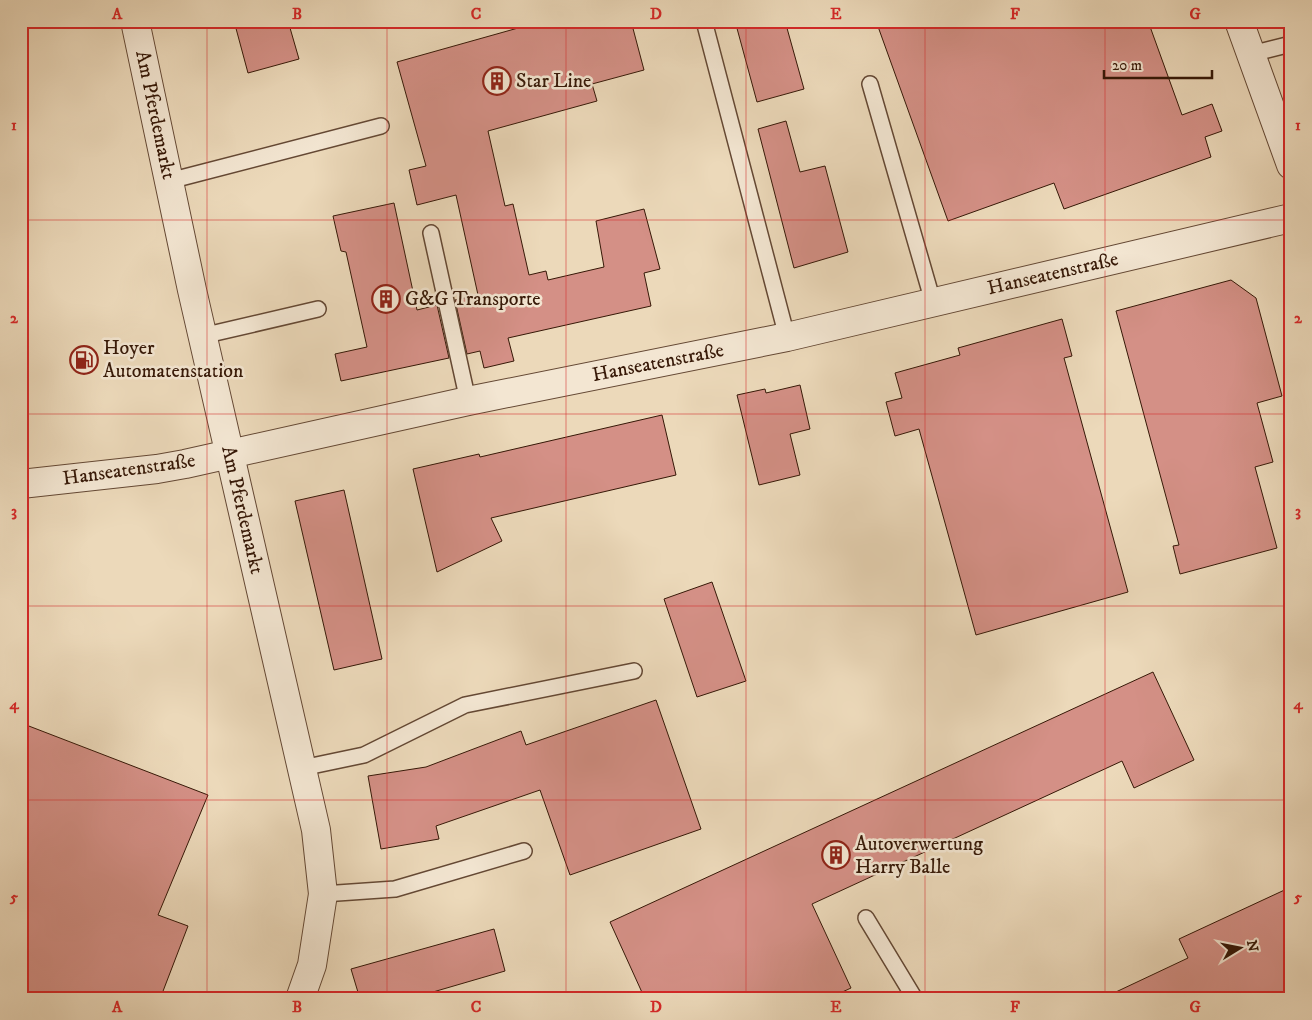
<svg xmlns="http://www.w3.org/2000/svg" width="1312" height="1020" font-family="'IM FELL DW Pica',serif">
  <rect width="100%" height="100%" fill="#ecd9ba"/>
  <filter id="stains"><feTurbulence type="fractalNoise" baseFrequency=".004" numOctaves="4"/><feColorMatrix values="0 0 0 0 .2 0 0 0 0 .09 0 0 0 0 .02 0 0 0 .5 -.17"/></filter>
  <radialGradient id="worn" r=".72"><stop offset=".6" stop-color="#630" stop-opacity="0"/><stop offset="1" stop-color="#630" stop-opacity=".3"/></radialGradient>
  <!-- building -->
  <g fill="#d49086" stroke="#361807">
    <path d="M234,21H288L299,59L248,73Z"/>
    <path d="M543,21H631L644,70L592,84L597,101L488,131L505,206L513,204L529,275L546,271L548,280L604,267L596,221L644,209L660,269L644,273L651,306L508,338L514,361L484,368L480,351L467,354L455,300L478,295L456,195L417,205L409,170L426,166L397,62Z"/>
    <path d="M735,21H785L804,89L757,102Z"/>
    <path d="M876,21H1148L1182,115L1212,104L1222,131L1205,137L1211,157L1064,209L1054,183L948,221Z"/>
    <path d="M786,121L800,172L825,166L848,252L794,268L758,129Z"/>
    <path d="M394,203L417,310L437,305L449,358L341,381L335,354L367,347L346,252L341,251L333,216Z"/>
    <path d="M1231,280L1256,298L1282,396L1257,403L1273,462L1255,467L1277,548L1180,574L1173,546L1179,545L1116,311Z"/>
    <path d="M1062,319L1072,356L1064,358L1128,592L976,635L919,429L895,436L886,402L902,398L895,373L960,355L958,348Z"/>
    <path d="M800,385L810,429L790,434L800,475L759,485L737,395L765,389L766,393Z"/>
    <path d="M662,415L676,475L491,518L502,541L437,572L413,469L479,454L480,457Z"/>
    <path d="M344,490L382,659L334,670L295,501Z"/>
    <path d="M712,582L746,681L697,697L664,599Z"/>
    <path d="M1153,672L1194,760L1134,788L1122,761L812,904L851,988L827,999H645L610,922Z"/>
    <path d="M656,700L701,829L570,875L540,790L436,826L439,839L381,849L368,776L426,767L521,731L526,745Z"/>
    <path d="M21,723L208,795L158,915L188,926L160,999H21Z"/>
    <path d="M1291,887V999H1101L1188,958L1179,939Z"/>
    <path d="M494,929L505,971L409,999H360L351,969Z"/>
  </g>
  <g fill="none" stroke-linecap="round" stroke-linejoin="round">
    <defs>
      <g id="service">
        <path d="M704,21L787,337"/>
        <path d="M1251,54L1291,44"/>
        <path d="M870,84L933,302"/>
        <path d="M169,181L381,126"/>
        <path d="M431,233L468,401"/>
        <path d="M202,336L318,309"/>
        <path d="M302,768L364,755L465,705L634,671"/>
        <path d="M323,894L395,889L524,851"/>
        <path d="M866,918L915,999"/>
      </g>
      <g id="minor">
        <path d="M1239,21L1291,165"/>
        <path d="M21,484L157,469L185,464L468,401L787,337L1291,218"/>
      </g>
      <path id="tertiary" d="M135,21L192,290L316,830L323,894L312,965L300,999"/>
    </defs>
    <!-- service casing -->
    <use href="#service" stroke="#644834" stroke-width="18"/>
    <!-- minor casing -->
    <use href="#minor" stroke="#644834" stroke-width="30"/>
    <!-- tertiary casing -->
    <use href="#tertiary" stroke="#644834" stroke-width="30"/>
    <!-- service -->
    <use href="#service" stroke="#f3e6d2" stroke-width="15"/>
    <!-- minor -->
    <use href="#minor" stroke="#f3e6d2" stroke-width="28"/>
    <!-- tertiary -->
    <use href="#tertiary" stroke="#f3e6d2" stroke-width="28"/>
  </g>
  <!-- grid -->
  <path fill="none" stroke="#d62828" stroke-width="1" stroke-opacity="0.55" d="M207,21V999M387,21V999M566,21V999M746,21V999M925,21V999M1105,21V999M21,220H1291M21,414H1291M21,606H1291M21,800H1291"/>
  <!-- icons -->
  <defs>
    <symbol id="building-ring" viewBox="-11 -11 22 22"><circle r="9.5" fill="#f3e6d2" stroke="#8f2418" stroke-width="1.5"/><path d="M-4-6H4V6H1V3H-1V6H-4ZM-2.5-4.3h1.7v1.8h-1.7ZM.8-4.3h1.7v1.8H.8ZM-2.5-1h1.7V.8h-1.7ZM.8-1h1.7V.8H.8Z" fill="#8f2418"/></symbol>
    <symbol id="fuel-ring" viewBox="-11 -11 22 22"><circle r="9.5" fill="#f3e6d2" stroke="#8f2418" stroke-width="1.5"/><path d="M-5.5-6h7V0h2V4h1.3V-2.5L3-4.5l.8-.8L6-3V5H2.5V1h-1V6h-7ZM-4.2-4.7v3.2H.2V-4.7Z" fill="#8f2418"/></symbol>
  </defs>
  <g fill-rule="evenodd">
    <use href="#building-ring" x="481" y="65" width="32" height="32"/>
    <use href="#building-ring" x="370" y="283" width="32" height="32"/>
    <use href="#fuel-ring" x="68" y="344" width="32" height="32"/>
    <use href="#building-ring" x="820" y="839" width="32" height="32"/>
  </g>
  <g text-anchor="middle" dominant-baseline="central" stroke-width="5" stroke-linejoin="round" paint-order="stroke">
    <!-- poi labels -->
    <g font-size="20" fill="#361807" stroke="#f3e6d2" text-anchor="start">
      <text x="516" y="81">Star Line</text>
      <text x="405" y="299">G&amp;G Transporte</text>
      <text x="103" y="348">Hoyer<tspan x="103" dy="23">Automatenstation</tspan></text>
      <text x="855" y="844">Autoverwertung<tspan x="855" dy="23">Harry Balle</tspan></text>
    </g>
    <!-- street labels -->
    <g font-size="20" fill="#361807" stroke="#f3e6d2">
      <text transform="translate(155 115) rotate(78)">Am Pferdemarkt</text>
      <text transform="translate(1053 274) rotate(-13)">Hanseatenstraße</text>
      <text transform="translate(658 363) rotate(-11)">Hanseatenstraße</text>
      <text transform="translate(129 470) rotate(-8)">Hanseatenstraße</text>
      <text transform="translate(242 510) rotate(77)">Am Pferdemarkt</text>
    </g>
  </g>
  <!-- margin -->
  <rect width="1312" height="1020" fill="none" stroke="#ecd9ba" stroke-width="55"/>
  <!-- north arrow -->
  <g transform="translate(1240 948) rotate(80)" stroke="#f3e6d2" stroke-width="4" paint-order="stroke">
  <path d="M0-4L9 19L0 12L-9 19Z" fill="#361807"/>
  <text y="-8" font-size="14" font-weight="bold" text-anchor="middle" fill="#361807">N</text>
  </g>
  <!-- scale -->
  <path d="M1104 70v8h108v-8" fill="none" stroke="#361807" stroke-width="2.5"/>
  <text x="1112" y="70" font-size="15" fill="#361807" stroke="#f3e6d2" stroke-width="4" paint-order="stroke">20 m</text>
  <rect x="28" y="28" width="1256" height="964" fill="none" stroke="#d62828" stroke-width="2"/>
  <g font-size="16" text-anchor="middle" font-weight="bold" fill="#d62828">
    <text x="117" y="19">A</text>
    <text x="297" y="19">B</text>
    <text x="476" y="19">C</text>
    <text x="656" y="19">D</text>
    <text x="836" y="19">E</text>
    <text x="1015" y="19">F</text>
    <text x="1195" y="19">G</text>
    <text x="14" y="130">1</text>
    <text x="1298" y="130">1</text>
    <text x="14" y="323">2</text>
    <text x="1298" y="323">2</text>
    <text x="14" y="516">3</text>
    <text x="1298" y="516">3</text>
    <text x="14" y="709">4</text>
    <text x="1298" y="709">4</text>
    <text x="14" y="902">5</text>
    <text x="1298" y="902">5</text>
    <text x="117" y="1012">A</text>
    <text x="297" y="1012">B</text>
    <text x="476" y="1012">C</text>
    <text x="656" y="1012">D</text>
    <text x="836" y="1012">E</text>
    <text x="1015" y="1012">F</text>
    <text x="1195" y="1012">G</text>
  </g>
  <rect width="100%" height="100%" filter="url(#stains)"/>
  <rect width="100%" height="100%" fill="url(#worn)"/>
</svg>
